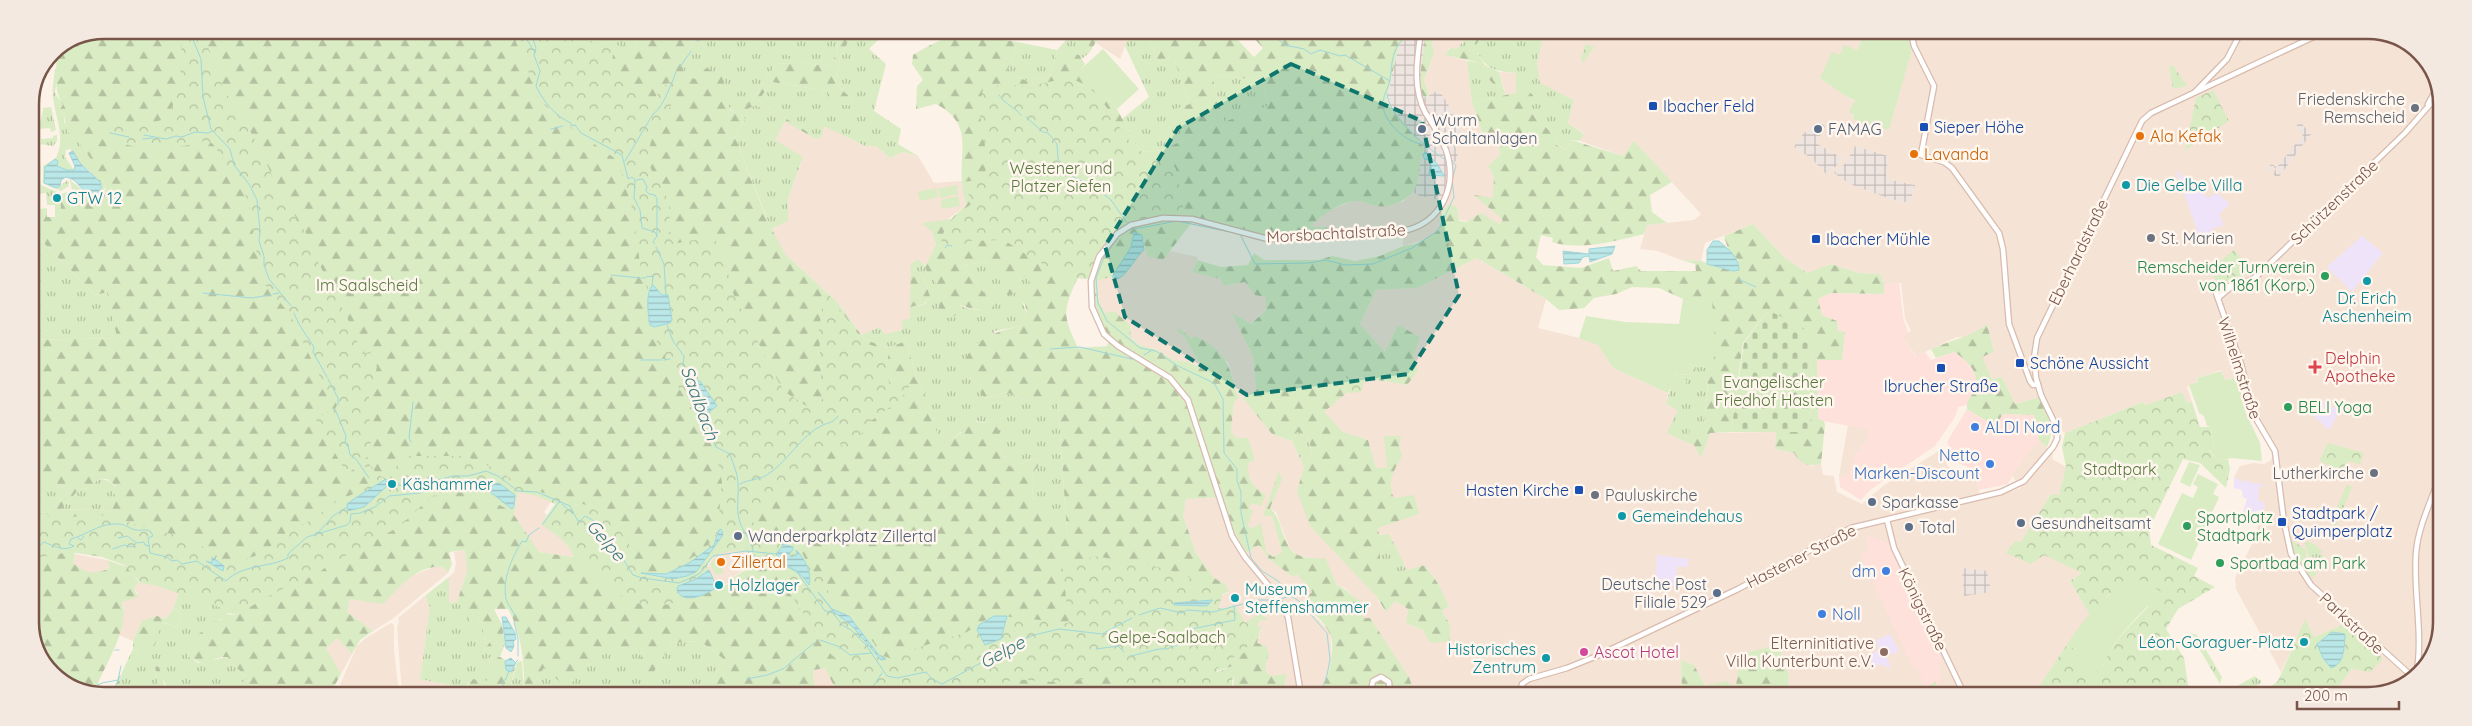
<svg xmlns="http://www.w3.org/2000/svg" width="2472" height="726" font-family="Quicksand,sans-serif">
  <defs>
    <pattern id="industrial-grid" width="8" height="8" patternUnits="userSpaceOnUse" patternTransform="scale(1.25)"><rect width="8" height="8" fill="#eee5e0"/><path d="M0 4h8M4 0v8" fill="none" stroke="#c6bcb8"/></pattern>
    <pattern id="grass-tufts" width="24" height="20" patternUnits="userSpaceOnUse" patternTransform="scale(1.25)"><rect width="24" height="20" fill="#d9ecc4"/><path d="M3 7l-1-3M5 7V3M7 7l1-3M15 17l-1-3M17 17v-4M19 17l1-3" fill="none" stroke="#b5c2a1"/></pattern>
    <pattern id="forest-firs" width="22" height="20" patternUnits="userSpaceOnUse" patternTransform="scale(1.25)"><rect width="22" height="20" fill="#d9ecc4"/><path d="M5 1l3.5 6h-7zM16 11l3.5 6h-7z" fill="#b5c2a1"/></pattern>
    <pattern id="cemetery-stones" width="16" height="16" patternUnits="userSpaceOnUse" patternTransform="scale(1.25)"><rect width="16" height="16" fill="#d9ecc4"/><path d="M2 7V4a2 2 0 0 1 4 0v3zM10 15v-3a2 2 0 0 1 4 0v3z" fill="#b5c2a1"/></pattern>
    <pattern id="park-crowns" width="20" height="18" patternUnits="userSpaceOnUse" patternTransform="scale(1.25)"><rect width="20" height="18" fill="#d9ecc4"/><path d="M2 6a3 3 0 1 1 6 0M12 15a3 3 0 1 1 6 0" fill="none" stroke="#b5c2a1"/></pattern>
    <pattern id="water-rules" width="6" height="5" patternUnits="userSpaceOnUse" patternTransform="scale(1.25)"><rect width="6" height="5" fill="#bae7e8"/><path d="M0 2.5h6" fill="none" stroke="#9cbebe"/></pattern>
  </defs>
  <rect width="100%" height="100%" fill="#fdf2e7"/>
  <!-- residential -->
  <g fill="#f5e3d5" fill-rule="evenodd">
    <path d="M1103,31H1131L1120,59L1096,43Z"/>
    <path d="M1430,31H1469L1466,38L1457,49L1449,48L1446,55L1467,61L1472,103L1483,134L1499,141L1500,155L1495,176L1493,198L1476,196L1503,220L1498,224L1459,220L1457,207L1442,212L1439,230L1427,239L1403,246V229L1336,233L1344,229L1310,226L1325,212L1356,200L1378,206L1403,202L1413,192L1421,197H1429L1442,201L1445,195L1447,164L1454,142L1465,138L1440,91L1429,95L1424,80L1434,53Z"/>
    <path d="M1544,32H1866L1857,50L1840,55L1820,78L1845,96L1856,101L1852,118L1889,130L1912,50L1908,37L1900,32H2387L2420,53L2430,69L2442,99L2440,641L2413,681L2369,696H2331L2352,669L2347,623L2314,637L2305,620L2281,672L2236,589L2235,578L2255,538L2262,509L2234,477L2240,466L2253,463L2264,464L2270,461L2277,450L2257,417L2246,374L2225,380L2221,370L2197,378L2198,381L2187,387L2192,402L2187,403L2182,392L2146,405L2143,402L2065,433L2062,431L2044,396L2015,404L2002,377L1992,379L1981,357L1994,352L1987,324L1976,333L1967,337H1957L1916,356L1902,336L1911,331L1905,318L1901,283L1884,284L1880,274L1859,273L1831,264L1809,273L1785,258L1753,224L1705,243L1701,261L1681,260L1658,251L1640,249L1647,225L1694,220L1701,214L1634,141L1623,156L1580,141L1584,133L1568,123L1574,100L1540,84L1537,64ZM1825,127L1816,143L1843,159L1827,175L1811,158L1794,147ZM1855,146L1888,156L1886,179L1915,185L1910,203L1890,199L1850,184L1835,173L1845,164Z"/>
    <path d="M1499,72L1516,73V93L1506,95Z"/>
    <path d="M785,121L816,139L823,125L864,146H876L890,158L903,152L918,156L934,183L962,181L966,205L932,232L936,245L925,266L918,259L910,319L902,330L884,334L880,327L861,335L838,303L785,254L771,229L788,221V199L803,158L774,140Z"/>
    <path d="M1133,241L1163,260L1170,251L1198,257L1192,272L1222,279L1223,286L1245,282L1255,294L1266,297V309L1251,324L1233,314L1253,357L1256,390L1244,398L1272,434L1292,441L1304,467L1297,491L1376,596L1381,606L1386,611L1395,601L1408,609L1406,623L1423,630L1450,625L1442,611L1449,606L1439,585L1425,565L1407,570L1389,534L1379,535L1378,527L1419,514L1394,498L1390,489L1392,474L1402,456L1387,469L1376,468L1368,440L1343,432L1323,412L1348,392L1342,381L1347,375L1407,385L1385,352L1360,324L1376,290L1417,288L1477,258L1546,299L1538,328L1592,341L1598,345L1613,368L1668,393L1666,404L1678,409L1701,457L1710,433L1776,432L1775,449L1794,453L1811,466L1821,464L1823,475L1834,476L1837,492L1862,504L1883,486L1942,449L1947,465L1954,473L1972,469L1982,500L2021,488L2011,474L2039,440L2053,453L2052,459L2066,467L2059,496L2051,494L2021,543L2082,573L2070,581L2090,615L2066,646L2034,696L1787,695L1789,675L1778,645L1735,692L1725,695H1710L1694,665L1681,660L1682,695H1415L1409,677L1370,619H1364L1355,599L1345,588L1337,586L1326,560L1299,556L1290,549L1276,512L1270,508L1281,479L1280,472L1263,516H1272L1282,552L1273,557L1266,552L1253,528L1248,526L1252,510L1249,509L1254,487L1248,473V462L1255,460L1231,432L1234,402L1239,398L1228,362L1187,336H1184L1203,369L1189,362L1174,360L1157,350L1140,345L1131,338L1130,325L1114,312L1105,313L1100,304L1097,290L1098,280Z"/>
    <path d="M1848,425L1870,430L1867,440L1856,454L1849,476H1839Z"/>
    <path d="M517,492L534,493L551,502L544,512L579,551L572,557L539,552L514,515Z"/>
    <path d="M1222,497L1231,525L1246,553L1259,545L1269,559L1293,577L1297,573L1312,592L1302,602L1330,632L1332,660L1323,690L1316,695H1282L1287,675L1270,676L1265,670L1269,653L1266,646L1257,643L1261,629L1245,626L1218,608L1214,599L1229,592L1225,584L1214,578L1196,553L1183,516L1186,499Z"/>
    <path d="M742,526L774,549L727,581L728,583L715,588L703,575L715,554Z"/>
    <path d="M465,550L467,571L457,602L449,603V577L454,572L456,564L454,552Z"/>
    <path d="M75,554L107,560L110,568L97,574L82,571L73,563Z"/>
    <path d="M437,566L443,567L448,573L392,619L373,631L347,612L350,599L383,603L408,577Z"/>
    <path d="M139,582L158,585L179,593L173,609L166,619L160,617L136,634L133,641L119,635L124,607L122,602L138,594L134,588Z"/>
    <path d="M426,595L428,606H430L420,679L464,688L461,694H402L397,627L399,621L398,618Z"/>
    <path d="M391,623L394,625V650L399,694H336L357,646L366,638Z"/>
    <path d="M337,638L352,654L341,674L325,648Z"/>
    <path d="M825,668L838,694H815L813,669Z"/>
  </g>
  <!-- commercial -->
  <g fill="#fee1da">
    <path d="M1899,283L1903,317L1908,333L1903,337L1915,356L1925,352L1931,360L1954,352L1966,359L1976,377V388L1967,405L1958,407L1955,417L1935,446L1870,490L1861,500L1840,487L1839,476L1849,475L1856,454L1867,440L1870,430L1818,420L1817,359L1842,360L1845,332L1838,331L1837,321L1822,315L1818,299L1831,293L1883,294L1884,284Z"/>
    <path d="M1967,409L1995,426L2003,414L2034,415L2039,440L2011,474L2013,475L2008,484L1979,490L1972,469L1956,462L1947,442Z"/>
    <path d="M1869,535L1890,544L1941,655L1939,693L1936,682L1925,687L1918,670L1912,667L1860,555L1869,551L1865,536L1868,538Z"/>
  </g>
  <!-- industrial -->
  <g fill="url(#industrial-grid)">
    <path d="M1411,35L1425,38L1421,69V90L1424,98L1439,90L1456,117L1465,138L1454,142L1459,160L1447,164L1445,195L1442,202L1429,197H1421L1413,192L1418,179L1421,156L1386,101L1399,45Z"/>
    <path d="M1820,120L1825,127L1816,143L1843,159L1827,175L1811,158L1794,147L1803,134Z"/>
    <path d="M2299,121L2312,135H2310L2278,178L2273,174L2276,169L2274,167L2270,172L2267,170L2271,164L2277,167L2303,135L2296,127Z"/>
    <path d="M1855,146L1888,156L1886,179L1915,185L1910,203L1890,199L1850,184L1834,173L1845,164Z"/>
    <path d="M1962,568L1987,571L1991,592L1964,596Z"/>
  </g>
  <!-- education -->
  <g fill="#efe3fa">
    <path d="M2176,170L2208,198L2217,193L2230,204L2219,214L2224,225L2211,229L2212,235L2200,239Z"/>
    <path d="M2362,236L2383,253L2352,292L2327,267Z"/>
    <path d="M2318,398L2340,411L2329,430L2311,414Z"/>
    <path d="M2234,477L2243,483L2244,479L2252,483L2264,484L2263,486H2259L2258,501L2265,503L2259,524L2256,523L2260,511L2257,510L2253,522L2245,520L2242,515L2247,499L2243,497L2242,490L2234,488Z"/>
    <path d="M1657,555L1688,559V567L1677,566L1676,586L1655,589Z"/>
    <path d="M1890,634L1899,651L1887,656L1891,669L1880,664L1873,668L1869,655L1879,650L1876,640Z"/>
  </g>
  <!-- grass -->
  <g fill="url(#grass-tufts)">
    <path d="M544,30L639,31L635,48L609,66Z"/>
    <path d="M700,31H839L837,54L828,66L796,62V51L783,53L791,56V63L776,64L754,97L736,114L696,79L682,75L690,47Z"/>
    <path d="M850,31H887L869,49L886,64L874,111L901,129L898,144L918,156L903,152L890,158L876,146H865L824,126L822,136L811,134L758,101L772,82L827,91L854,101L835,83L840,58L848,42Z"/>
    <path d="M1074,31H1083L1088,38L1089,53L1083,58L1057,50L1050,77L1027,81L1007,73L1017,42L1057,50Z"/>
    <path d="M1131,31H1147L1158,61L1173,57L1190,104L1186,139L1162,150L1144,152L1136,145L1122,119L1149,97L1125,46Z"/>
    <path d="M1510,32H1544L1537,64L1540,83L1574,100L1568,123L1584,134L1580,141L1571,140L1566,150L1557,144L1555,136L1531,113L1527,90L1516,93V73C1494,71 1488,70 1476,51L1457,49L1466,38L1476,45L1482,35L1503,37Z"/>
    <path d="M1467,61L1477,62L1483,73L1495,86L1503,87L1506,95L1472,103Z"/>
    <path d="M55,69H58L55,93L63,105L60,109L64,115V122C79,142 97,164 106,187L95,199L88,200L72,190L70,180L92,198L91,172L80,163L70,149L66,150L65,157L74,170H67L57,166L55,159C67,139 55,118 53,97C52,88 54,78 55,69Z"/>
    <path d="M1212,75L1262,80L1268,107L1224,122Z"/>
    <path d="M756,105L785,121L775,140L803,157L788,199V221L771,229L735,137L745,119L741,116L744,110Z"/>
    <path d="M51,107L56,130L51,132L50,128L39,129C39,121 43,116 43,108Z"/>
    <path d="M57,135V141L53,146L39,144L41,143V137L42,139L53,138V136Z"/>
    <path d="M51,161L60,186L68,180L69,186L61,191L43,183V166Z"/>
    <path d="M40,162C42,172 39,176 41,185L62,194L60,214L55,217V205H47L46,193L39,194L36,164Z"/>
    <path d="M30,229L95,295L108,292L118,338L30,340Z"/>
    <path d="M918,259L925,266L928,276L934,279C941,292 955,307 971,309C978,310 982,310 990,313L993,304L962,265L990,262L1018,291L1021,277H1029L1031,287L1023,304L1027,314L1020,326L995,331L965,372L977,383L985,399L1006,392L1028,401H1058L1067,535L1032,497L1034,471L1041,463L1032,459L1011,468L999,447V418L988,423L976,421L941,447L923,388L917,380L906,341L887,348L864,339L861,335L880,327L884,334L902,330V320L910,319V307L925,304L930,295L924,279L911,264Z"/>
    <path d="M1696,366L1709,368L1704,426L1699,420L1685,437L1686,442L1667,433L1678,410L1666,404L1671,386L1687,381L1675,374L1690,375L1695,372Z"/>
    <path d="M1297,432L1308,436L1312,453L1304,467L1292,441Z"/>
    <path d="M98,479C111,479 116,485 119,497L111,512L93,509L61,510L79,489L90,488Z"/>
    <path d="M35,484H57L69,492L50,510L42,504L45,497L34,491Z"/>
    <path d="M2347,484L2352,487L2336,526L2330,524Z"/>
    <path d="M2290,539L2306,550V565L2303,571L2294,555Z"/>
    <path d="M2306,541L2314,544L2323,552L2309,558L2305,545Z"/>
    <path d="M1394,543L1407,570L1389,575L1380,569V548Z"/>
    <path d="M2318,554L2324,555L2315,576L2309,578L2305,573L2313,557Z"/>
    <path d="M189,565L246,605L237,615L228,613C214,627 190,634 188,656L198,663L228,657C233,666 241,670 247,679L227,694H167L166,685L155,666L159,694H117L122,672L133,649L141,653L161,622L177,627L182,613L173,609Z"/>
    <path d="M449,577V603L457,602L483,624V638L491,640L484,651H495L505,644L500,657L488,658L492,672L489,682L473,679L464,688L420,679L430,606H428L426,595Z"/>
    <path d="M2190,633L2197,635L2222,677L2220,684Z"/>
    <path d="M573,637L643,653L646,684L672,643L700,641L725,660L715,675L689,694H641V688H629L631,694L593,692L592,694H527L544,668Z"/>
    <path d="M522,661L524,694H509L517,662Z"/>
    <path d="M2255,676L2262,682L2244,696H2239L2235,690L2237,686Z"/>
    <path d="M1564,685L1573,689L1570,695H1543Z"/>
  </g>
  <!-- forest -->
  <g fill="url(#forest-firs)" fill-rule="evenodd">
    <path d="M104,30H544L562,70L609,44L635,48L639,31H700L690,47L682,75L696,79L706,68L722,76L730,110L736,113L754,97L776,64L791,63V56L782,53L796,51L797,62L828,66L837,54L839,31H850L848,42L840,58L835,83L854,101L852,106L834,103L827,91L772,82L758,101L811,134L822,136L816,139L756,105L745,110L741,116L745,119L735,137L767,220L785,254L838,303L864,339L887,348L906,341L917,380L923,388L941,446L961,433L968,421L988,423L999,417V447L1011,468L1032,459L1041,463L1034,471L1032,497L1067,534L1058,401H1028L1006,392L984,399L977,383L965,372C962,342 996,331 1020,326L1027,314L1023,295L1030,287L1029,277H1021L1018,291L1008,296L990,262L962,265L993,304L994,311L990,313C979,309 971,309 960,305L958,314L950,318L942,316L937,295L940,290L934,279L928,276L925,266L936,245L932,232L922,223L951,219L966,205C965,198 962,190 962,182C959,149 974,124 936,104L916,109L917,86L923,80L912,64L913,55C959,27 967,33 1017,42L1007,73L1027,81L1050,77L1057,50L1079,55L1085,64L1081,69L1117,109L1136,145L1144,152L1162,150L1186,139L1175,109L1190,104L1173,57L1158,61L1147,31H1430L1434,53L1424,80L1429,95L1424,98L1421,90V69L1425,38L1411,35L1399,45L1386,101L1425,149C1417,162 1422,181 1412,193C1404,202 1388,208 1377,206C1370,205 1364,201 1358,201C1343,200 1321,216 1310,226L1345,229L1336,233L1268,237L1196,217L1163,260L1147,256L1142,235L1134,232L1131,247L1112,277L1098,280C1096,293 1098,302 1105,313L1114,311L1130,325L1131,338L1140,345L1157,350L1174,360L1189,362L1203,369L1184,336L1177,331L1179,328L1192,339L1195,336C1229,353 1228,366 1239,398L1234,402L1231,432L1237,438H1248L1255,460L1248,463C1248,479 1252,487 1266,495L1261,506L1251,503L1249,509L1253,510L1248,526L1253,528L1261,523L1266,552L1273,557L1282,552L1272,516H1263L1279,471L1282,479L1270,508C1284,520 1281,547 1298,555C1306,559 1318,558 1326,559L1337,586C1348,588 1351,598 1361,601L1360,611L1364,618H1370L1409,677L1415,695H1316C1329,684 1337,646 1329,632C1324,621 1310,611 1302,602L1312,592L1297,574L1293,577L1269,559L1259,545L1246,553L1231,525L1222,497L1186,499L1183,516L1196,553L1214,578L1225,584L1229,591L1214,599L1218,608H1235L1245,626L1261,627L1257,643L1266,646L1269,653L1265,670L1270,676L1287,674L1282,695H1233L1234,672L1238,665L1216,671L1205,681L1168,695L838,694L825,668L813,670L815,694H689L715,675L725,660L700,641L672,643L646,684L635,669L643,653L607,645L567,688L544,668L527,694H524C525,666 522,633 508,609H494L502,625L505,644L495,651H484L491,640L483,638V624L479,620L470,627L468,612L457,602L467,571L465,550L449,552L452,564L448,573L443,567C418,564 399,587 383,604L350,599L347,612L373,631L360,640L352,654L337,638L326,648L341,674L330,694H227L247,679C241,670 233,666 228,657C207,656 211,671 188,656C189,645 196,634 206,629L207,623L221,620L224,614L237,615L246,605L189,566L179,593L158,585L167,565L71,550L75,554L73,563C86,574 95,575 110,568L107,560L127,567L139,582L134,588L138,597L122,602C130,626 107,662 98,683L102,693L112,691L122,674L117,694H85L48,671L30,627V340L117,338L108,292L95,295L30,229V206L33,200L40,209L47,208V217H55L60,214L62,194L67,192C83,192 96,215 106,187C101,174 79,137 67,132L64,115L60,109L63,105C52,87 58,74 56,54L63,47ZM1248,32L1263,48L1254,57L1237,39ZM1212,75L1262,80L1268,106L1224,122ZM1078,277L1093,280C1092,299 1097,322 1110,337L1107,346L1078,348C1062,314 1063,311 1078,277ZM98,479H107L116,486L112,492L118,497L111,512L93,509L61,510L79,489L90,488ZM57,484L69,492L50,510L42,504L45,497L34,491L35,485ZM517,492L534,493L551,502L553,500L654,583L576,554L572,557L539,552L514,515ZM764,534L774,549L752,566L727,581L728,584L698,596L685,598L715,554Z"/>
    <path d="M1083,31H1103L1089,53L1088,38Z"/>
    <path d="M1469,31L1510,32L1503,37L1482,35L1476,45L1466,38Z"/>
    <path d="M1450,48L1476,51L1485,65L1499,72L1503,87L1495,86L1483,73L1477,62L1445,55Z"/>
    <path d="M1527,90L1533,95L1531,113L1555,136L1557,145L1566,150L1571,140L1623,156L1634,141L1672,182L1650,195L1652,212L1667,223L1647,225L1644,234C1615,241 1581,251 1552,242L1553,238L1541,235L1536,257L1543,265L1581,268L1609,258L1613,271L1636,266L1641,271H1696L1695,264L1681,260L1701,261L1722,269L1739,261L1728,249L1724,236L1753,224L1785,258L1808,273L1831,264L1859,273L1880,274L1884,284V294L1831,293L1818,299L1822,315L1837,321L1838,331L1845,332L1842,360H1817L1818,419L1824,421L1825,425L1821,464C1809,467 1800,464 1794,453L1775,449L1776,432H1810L1812,348L1768,310L1743,343L1731,432L1710,433L1701,458L1694,445L1686,442L1685,437L1699,420L1704,425L1708,383L1695,375L1699,371L1708,373L1709,368L1712,369V299H1683L1659,288L1632,287L1616,294L1594,298L1584,308L1559,310L1546,299L1477,258L1417,288L1376,290L1360,324L1385,352L1398,325L1420,337L1413,356L1418,371L1407,385L1347,375L1342,381L1348,392L1324,412L1343,432L1368,440L1376,468H1387L1384,436H1401L1399,445L1402,456C1394,471 1386,482 1394,498L1414,495L1419,514L1378,528L1379,535L1389,534L1394,543L1380,548V568L1389,575L1425,565L1439,585L1449,606L1442,611L1450,625V641L1430,643L1423,630L1406,623L1408,609L1395,601L1386,612L1376,596L1310,526L1297,491L1304,467L1312,453L1308,436L1297,432L1292,441L1272,434L1243,398L1256,390L1253,357L1232,313L1251,324L1266,310V297L1255,295L1245,282L1223,286L1221,279L1192,272L1197,260L1221,267L1248,265L1254,253L1264,260H1319L1332,256L1355,261L1380,256L1403,246L1415,244L1427,239L1439,230L1442,212L1450,204L1457,207L1459,221L1466,222L1481,213L1499,224L1503,220L1474,195L1493,198L1494,176L1488,166L1500,155L1499,142L1483,134L1472,103Z"/>
    <path d="M911,264L924,279L930,296L924,304L910,307Z"/>
    <path d="M1987,324L1994,352L1982,357L1992,379L2002,377L2015,404L2040,397C2047,415 2056,429 2047,447L2039,440L2034,415L2003,414L1995,426L1967,409C1966,402 1971,397 1974,391C1982,374 1967,360 1954,352L1936,358L1931,349C1951,340 1971,337 1987,324Z"/>
    <path d="M1678,361L1696,366L1695,372L1690,375L1675,374Z"/>
    <path d="M173,609L182,613L177,627L162,622L155,645L141,653L133,649V641L142,621L157,616L166,619Z"/>
    <path d="M1778,645L1789,675L1787,695H1725L1735,692L1741,654Z"/>
    <path d="M500,657L505,660L506,670L511,672L515,667L509,694H461L473,679L489,681L492,672L488,658Z"/>
    <path d="M1681,660L1694,665L1710,695H1682Z"/>
    <path d="M155,666L159,667L167,694H159Z"/>
  </g>
  <!-- cemetery -->
  <path fill="url(#cemetery-stones)" d="M1768,310L1809,331L1812,348L1810,432H1731L1744,343Z"/>
  <!-- park -->
  <g fill="url(#park-crowns)">
    <path d="M181,30H202L216,69L220,76L223,90L237,107L263,155L277,187L314,246L316,258L347,317L362,354L370,352L377,367L369,395L371,453L365,459L378,475L385,478L389,486L396,487L395,475L392,473L402,458L406,456H465L496,469L523,487L586,505L604,515L619,529L628,543L636,566L648,572H665L700,553L714,538L721,523L719,515L722,482L714,443L710,431L696,416L674,380L664,354L650,329L648,291L641,270L632,208L619,163L613,157L571,128L541,102L511,30L581,31L586,42L614,43L612,64L649,104L671,79L678,82L676,98L653,132L647,160L652,171L661,181L669,204L670,229L668,236L673,242L678,243L710,237L726,249V265L733,293L778,381L785,392L808,407L817,405L822,399L819,330L823,301L829,295L865,343L889,351L886,370L890,386L902,387L910,384C902,403 885,409 870,422C863,430 856,443 850,452L835,440L771,494L750,520C767,537 800,536 806,562C808,567 813,570 814,576L822,577L835,607L850,615L874,643L879,654L894,660L907,651L967,632L993,615L1069,623L1062,564L1080,565L1093,556L1146,564L1169,570L1223,591L1218,610L1235,605L1245,623L1260,613L1268,620H1260L1244,653L1229,659L1216,669L1217,672L1241,663L1232,680L1233,695H1120L1118,677H1088L1081,680L1052,682L1012,679L1002,687L981,695L841,694L839,666L770,564L755,558L746,551C733,550 713,552 706,564L717,587L712,590C667,606 646,618 605,584C594,574 586,562 573,555C568,541 553,533 541,524L555,504L537,496L518,492L513,512L472,491L432,496L399,527L330,564L317,574L276,592L241,612L225,609L157,586L141,583L124,565L102,557L70,552L30,559V513H47L50,518L109,515L139,526L191,539L222,559L238,562L263,553L283,535L315,518L335,501L356,493L378,481L362,463L347,474L315,418L335,409L337,405L319,375L289,313L265,285L254,242L249,202L242,188L213,144C204,137 193,145 183,146C164,149 108,151 105,128L107,126C122,126 139,127 153,123C185,116 182,55 181,30Z"/>
    <path d="M2109,32H2128L2126,39L2110,37Z"/>
    <path d="M1586,44L1594,47L1583,63L1581,58Z"/>
    <path d="M2173,65L2187,86L2173,89L2169,67Z"/>
    <path d="M1074,80C1116,92 1122,168 1165,153L1176,169L1185,217C1153,211 1117,223 1100,251C1095,259 1092,274 1086,279L1070,277L1033,259L1004,240L969,241L962,246L951,250L942,246C939,227 959,212 973,203L962,182L980,180C993,173 982,129 980,116C979,109 981,97 983,89L1000,85L1031,86L1053,81Z"/>
    <path d="M2213,90L2229,121L2185,150L2196,98Z"/>
    <path d="M2234,250L2254,273L2236,277L2222,285L2215,279L2211,269Z"/>
    <path d="M1347,375L1365,379L1361,392L1349,393L1342,381Z"/>
    <path d="M2182,392L2187,403L2192,402L2200,427H2211L2214,448L2209,450L2218,461L2228,459L2230,469L2226,488L2200,463L2183,459L2149,529L2151,545L2198,568L2194,576L2215,587L2178,609L2166,629L2184,658L2189,691L2193,696H2075L2071,682L2038,688L2066,646L2077,649L2102,669C2112,641 2129,627 2149,606L2109,594L2090,615L2070,581L2082,573L2044,555L2031,564L2006,553L2015,541L2021,542L2051,494L2059,495L2066,467L2062,447L2065,433L2143,402L2146,405Z"/>
    <path d="M2328,443L2364,453L2360,464L2348,461L2342,471L2321,462L2320,459Z"/>
    <path d="M2305,619L2314,637L2347,623L2383,659L2370,672L2352,669L2331,696H2259L2278,681Z"/>
    <path d="M1725,681L1733,686V691L1722,695H1712L1708,685Z"/>
    <path d="M1936,682L1938,696H1928L1925,687Z"/>
  </g>
  <!-- garden -->
  <g fill="#d9ecc4">
    <path d="M1866,32L1876,35L1878,32H1900L1908,37L1912,50L1889,130L1877,127L1872,130L1852,118L1854,115L1849,112L1855,100L1845,96L1820,78L1832,52L1840,55L1844,45L1857,50Z"/>
    <path d="M1103,49L1139,89L1117,109L1081,69Z"/>
    <path d="M957,185L958,194L940,198L938,189Z"/>
    <path d="M936,188L938,197L920,201L918,192Z"/>
    <path d="M958,196L960,206L942,209L941,200Z"/>
    <path d="M1683,299H1712L1715,343L1713,369L1678,362L1675,374L1687,381L1682,392L1671,386L1668,393L1613,368L1598,345L1579,338L1586,316L1625,322L1679,324Z"/>
    <path d="M2221,371L2225,380L2237,377L2246,413L2260,443L2262,461L2231,458L2218,461L2209,449L2214,447L2211,427L2207,426L2204,416L2199,413L2189,385L2198,382L2197,378Z"/>
    <path d="M2189,462L2200,465L2190,487L2180,482Z"/>
    <path d="M2198,474L2218,484L2213,494L2219,497L2191,560L2158,544L2182,493L2193,498L2198,487L2193,484Z"/>
    <path d="M716,558L724,573L716,575L710,564Z"/>
    <path d="M2144,579L2161,592C2138,618 2114,635 2102,669L2084,677H2079L2080,664L2074,659L2077,649L2066,646C2087,616 2106,587 2144,579Z"/>
    <path d="M2071,682L2075,696H2034L2038,688Z"/>
  </g>
  <!-- water -->
  <g fill="url(#water-rules)" stroke="#9fd8db">
    <path d="M73,151L80,163L101,183V194L91,198L74,180L66,177L61,180L60,186L56,188L44,183L45,167L55,159L58,161L57,166L67,170H74L75,166L69,153Z"/>
    <path d="M1426,152L1438,165L1444,176L1429,175L1431,160L1424,159L1423,154Z"/>
    <path d="M1134,232L1142,235L1144,250C1135,257 1126,278 1116,279L1112,277L1131,247Z"/>
    <path d="M1713,241H1719C1729,250 1739,257 1739,270L1733,271L1707,264V250Z"/>
    <path d="M1615,246L1612,254L1590,262L1589,256L1583,257L1579,263L1564,264L1563,251L1589,254V249Z"/>
    <path d="M653,285L662,295H668L672,320L670,323L654,327L650,325C648,314 645,292 653,285Z"/>
    <path d="M692,380L700,381L717,406L703,416L697,414L688,392Z"/>
    <path d="M386,479L387,486L364,507L348,511L347,504C359,495 373,487 386,479Z"/>
    <path d="M475,480L490,485L499,483L515,495L514,506L512,509Z"/>
    <path d="M721,529L723,534L720,539L696,572L687,576L673,579L641,573L666,574L689,563L714,545L719,530Z"/>
    <path d="M784,544L793,547V550L789,554L791,557L797,555L796,550C806,560 812,573 809,585C800,569 785,568 776,554Z"/>
    <path d="M212,557L224,566L223,571L206,561L212,563Z"/>
    <path d="M709,570L717,587C708,594 683,606 677,590L678,586L696,579Z"/>
    <path d="M818,592L832,609L849,616L878,654L885,659L881,660L853,627L833,611Z"/>
    <path d="M1213,600L1207,606L1174,605V603Z"/>
    <path d="M994,616H1007L1001,639L985,645L977,630L979,625Z"/>
    <path d="M502,617H506L515,633L516,639L513,642L514,646L511,652L506,648Z"/>
    <path d="M2332,632L2345,634V637C2344,649 2344,664 2331,668L2323,658L2317,644Z"/>
    <path d="M511,658L516,663L511,672L506,670L505,661Z"/>
  </g>
  <g fill="none" stroke-linecap="round" stroke-linejoin="round">
    <!-- stream -->
    <g stroke="#9fd8db" stroke-width="1">
      <path d="M189,30L201,59L203,97L211,129L230,149L234,165L249,184L257,200L260,231L259,241L264,256V265L269,279L291,306"/>
      <path d="M521,30L534,51"/>
      <path d="M530,30L536,48L534,55L540,71L536,86C543,101 555,116 571,123V126L575,125L581,133L622,155L628,179L632,177L635,180L634,198L640,210L642,228L655,232L657,236L653,242L655,244"/>
      <path d="M1274,31L1272,34L1285,45L1304,49L1311,54L1320,50L1340,56L1345,55L1390,81"/>
      <path d="M1411,31C1406,37 1399,42 1396,49C1391,59 1392,69 1390,79C1389,87 1384,94 1383,101C1381,120 1404,141 1421,144"/>
      <path d="M697,41L704,38L708,31"/>
      <path d="M680,67L691,51"/>
      <path d="M1387,94C1390,118 1426,148 1446,160"/>
      <path d="M999,95C1004,104 1015,107 1021,115"/>
      <path d="M1026,117L1043,132L1048,133L1057,144L1058,159L1075,178L1093,186L1111,200L1127,223"/>
      <path d="M551,129L563,126"/>
      <path d="M110,133L129,137"/>
      <path d="M144,135L166,139L176,136L182,137L195,132L208,133L213,131"/>
      <path d="M143,139L153,138"/>
      <path d="M625,161L653,114C662,109 672,83 676,72"/>
      <path d="M636,180L643,179L647,187L646,191L649,194L655,195L657,199V236"/>
      <path d="M656,247L664,264L666,296"/>
      <path d="M945,248L947,245L952,246"/>
      <path d="M611,275L640,278"/>
      <path d="M646,277L653,276L652,285"/>
      <path d="M642,278H645"/>
      <path d="M1738,279L1756,287"/>
      <path d="M203,293L252,298L270,295"/>
      <path d="M273,294L279,293"/>
      <path d="M294,313C300,328 307,336 314,347L313,352L327,377"/>
      <path d="M667,325L673,341L684,356L683,365L691,382"/>
      <path d="M1050,349L1080,347L1136,360"/>
      <path d="M1144,355L1152,350"/>
      <path d="M641,360H662"/>
      <path d="M664,360L670,359"/>
      <path d="M328,379L338,398V405"/>
      <path d="M335,409L346,436L345,443L348,444L350,455L356,459L369,478"/>
      <path d="M703,413L716,447L730,454C733,464 738,474 738,484C739,497 736,506 739,519C742,532 751,538 753,551"/>
      <path d="M411,442L409,438L413,402"/>
      <path d="M415,477L416,484"/>
      <path d="M396,482L399,484"/>
      <path d="M740,484C746,480 757,480 765,476C788,463 800,435 823,425C830,422 833,423 838,416"/>
      <path d="M389,486L432,483"/>
      <path d="M562,504L572,513"/>
      <path d="M543,524L559,502"/>
      <path d="M317,534L333,516L347,507"/>
      <path d="M78,538L81,540L84,536"/>
      <path d="M118,538L127,536L137,543L144,542L145,545L149,546"/>
      <path d="M30,549H36L44,542C54,546 64,552 74,546L69,544L71,539C86,535 102,522 118,524C125,524 130,529 136,530C143,531 145,528 151,532L153,536L148,538L150,553L167,557L172,561L177,560L182,564L197,561L226,581C243,564 268,568 288,558V554L307,537L347,525L350,522L351,514L360,513L375,507L389,496L420,493L438,480L453,476H468L486,471L498,476L518,491L537,492L570,506L578,521H580L585,516L596,522L607,545L620,554L633,575L642,578L679,583L699,574L713,556L746,551L757,557L773,559L797,572L825,611L833,613L842,625L851,630L866,645L887,676L897,678L926,672L932,679L942,684L990,658L1001,648L1034,635L1059,629L1102,634L1132,618"/>
      <path d="M113,549L124,545L133,547L136,543"/>
      <path d="M747,551L776,554"/>
      <path d="M1280,599L1291,596"/>
      <path d="M1139,615L1160,608L1182,613L1187,610L1213,612L1258,600H1276"/>
      <path d="M515,616C513,610 508,606 506,599C502,579 512,558 522,541L526,542L529,535L539,528"/>
      <path d="M514,622L518,638V656"/>
      <path d="M820,640L840,647L850,655L872,653"/>
      <path d="M1096,649L1118,646L1124,652"/>
      <path d="M115,650H119"/>
      <path d="M1131,656L1159,649H1167L1189,640L1187,630L1235,620L1234,606"/>
      <path d="M515,663L518,660"/>
      <path d="M747,679L767,675L783,669L814,643"/>
      <path d="M83,692L102,683L118,680L121,666"/>
      <path d="M115,694V687L120,676"/>
      <path d="M498,694L503,689V681L506,679L509,670"/>
      <path d="M868,694L882,673"/>
      <path d="M1314,695L1322,689L1327,675L1330,659L1327,633L1299,601L1291,596L1278,581L1262,571L1251,558L1241,513V492L1237,481V469L1224,453L1223,399L1214,383L1176,365L1156,351L1140,348L1107,321L1098,303L1096,278L1105,255L1121,234L1129,230L1177,221L1240,234L1255,264L1309,263L1326,260L1345,265L1373,264L1412,248L1436,232L1440,227L1454,197L1452,180L1456,166L1452,160"/>
    </g>
    <defs>
      <g id="secondary">
        <path d="M1421,31C1417,59 1412,89 1426,114"/>
        <path d="M1911,32L1914,46L1934,86L1921,155L1944,162L1952,168L1999,233L2003,249L2009,324L2030,381L2033,385L2038,384"/>
        <path d="M2422,54L2425,58"/>
        <path d="M2195,92L2227,59L2241,32"/>
        <path d="M2428,104L2437,88"/>
        <path d="M2218,298L2233,285"/>
        <path d="M1887,520L1894,548L1965,696"/>
        <path d="M2416,676C2424,635 2413,594 2416,553C2418,526 2432,500 2440,475"/>
        <path d="M2415,679L2311,585L2291,554L2284,522L2275,451L2255,417L2241,364L2215,290L2251,280L2258,275L2405,133L2440,93"/>
        <path d="M1301,695L1288,617L1273,591L1245,557L1232,536L1188,400L1170,378L1118,346L1104,334L1092,307L1091,281L1099,257L1117,234L1131,225L1163,218L1192,219L1268,239L1403,231C1442,223 1458,186 1446,150C1441,138 1434,126 1427,115"/>
        <path d="M1370,695L1373,681L1381,677L1389,682L1390,695"/>
        <path d="M1520,695L1522,684L1529,679L1567,668L1597,656L1738,589L1851,528L2001,492L2024,481L2053,447L2057,439V428L2041,395L2036,378L2034,358L2037,338L2142,121L2151,113L2324,32"/>
      </g>
    </defs>
    <!-- secondary casing -->
    <use href="#secondary" stroke="#d8bbae" stroke-width="7"/>
    <!-- secondary -->
    <use href="#secondary" stroke="#fff" stroke-width="4.5"/>
  </g>
  <!-- marked area -->
  <path fill="#0f766e" fill-opacity="0.2" stroke="#0f766e" stroke-width="4" stroke-dasharray="10 6" stroke-linejoin="round" d="M1291,64L1422,121L1459,295L1408,374L1247,395L1125,317L1105,246L1178,128Z"/>
  <!-- markers -->
  <g fill="#1a4fb4" stroke="#fff6ee" stroke-width="2">
    <rect x="1648" y="101" width="10" height="10" rx="2.5"/>
    <rect x="1919" y="122" width="10" height="10" rx="2.5"/>
    <rect x="1811" y="234" width="10" height="10" rx="2.5"/>
    <rect x="2015" y="358" width="10" height="10" rx="2.5"/>
    <rect x="1936" y="363" width="10" height="10" rx="2.5"/>
    <rect x="1574" y="485" width="10" height="10" rx="2.5"/>
    <rect x="2277" y="517" width="10" height="10" rx="2.5"/>
  </g>
  <g fill="#6b7280" stroke="#fff6ee" stroke-width="2">
    <circle cx="2415" cy="108" r="5"/>
    <circle cx="2151" cy="238" r="5"/>
    <circle cx="2374" cy="473" r="5"/>
    <circle cx="1595" cy="495" r="5"/>
  </g>
  <g fill="#5c6f8a" stroke="#fff6ee" stroke-width="2">
    <circle cx="1422" cy="129" r="5"/>
    <circle cx="1818" cy="129" r="5"/>
    <circle cx="1872" cy="502" r="5"/>
    <circle cx="2021" cy="523" r="5"/>
    <circle cx="1909" cy="527" r="5"/>
    <circle cx="738" cy="536" r="5"/>
    <circle cx="1717" cy="593" r="5"/>
  </g>
  <g fill="#e8710a" stroke="#fff6ee" stroke-width="2">
    <circle cx="2140" cy="136" r="5"/>
    <circle cx="1914" cy="154" r="5"/>
    <circle cx="721" cy="562" r="5"/>
  </g>
  <g fill="#0f9aa8" stroke="#fff6ee" stroke-width="2">
    <circle cx="2126" cy="185" r="5"/>
    <circle cx="57" cy="198" r="5"/>
    <circle cx="2367" cy="281" r="5"/>
    <circle cx="392" cy="484" r="5"/>
    <circle cx="1622" cy="516" r="5"/>
    <circle cx="719" cy="585" r="5"/>
    <circle cx="1235" cy="598" r="5"/>
    <circle cx="2304" cy="642" r="5"/>
    <circle cx="1546" cy="658" r="5"/>
  </g>
  <g fill="#2e9e5b" stroke="#fff6ee" stroke-width="2">
    <circle cx="2325" cy="276" r="5"/>
    <circle cx="2288" cy="407" r="5"/>
    <circle cx="2187" cy="526" r="5"/>
    <circle cx="2220" cy="563" r="5"/>
  </g>
  <path fill="#e0444e" stroke="#fff6ee" stroke-width="2" d="M2312.5 359.5h5v5h5v5h-5v5h-5v-5h-5v-5h5z"/>
  <g fill="#3f7fe0" stroke="#fff6ee" stroke-width="2">
    <circle cx="1975" cy="427" r="5"/>
    <circle cx="1990" cy="464" r="5"/>
    <circle cx="1886" cy="571" r="5"/>
    <circle cx="1822" cy="614" r="5"/>
  </g>
  <circle fill="#d1479c" stroke="#fff6ee" stroke-width="2" cx="1584" cy="652" r="5"/>
  <circle fill="#8d6e63" stroke="#fff6ee" stroke-width="2" cx="1884" cy="652" r="5"/>
  <g text-anchor="middle" dominant-baseline="central" stroke-width="5" stroke-linejoin="round" paint-order="stroke">
    <!-- worship labels -->
    <g font-size="16" fill="#5b616d" stroke="#fff6ee" text-anchor="end">
      <text x="2405" y="99">Friedenskirche<tspan x="2405" dy="18">Remscheid</tspan></text>
      <text x="2161" y="238" text-anchor="start">St. Marien</text>
      <text x="2364" y="473">Lutherkirche</text>
      <text x="1605" y="495" text-anchor="start">Pauluskirche</text>
    </g>
    <!-- transit labels -->
    <g font-size="16" fill="#164399" stroke="#fff6ee" text-anchor="start">
      <text x="1663" y="106">Ibacher Feld</text>
      <text x="1934" y="127">Sieper Höhe</text>
      <text x="1826" y="239">Ibacher Mühle</text>
      <text x="2030" y="363">Schöne Aussicht</text>
      <text x="1941" y="386" text-anchor="middle">Ibrucher Straße</text>
      <text x="1569" y="490" text-anchor="end">Hasten Kirche</text>
      <text x="2292" y="513">Stadtpark /<tspan x="2292" dy="18">Quimperplatz</tspan></text>
    </g>
    <!-- service labels -->
    <g font-size="16" fill="#4e5e75" stroke="#fff6ee" text-anchor="start">
      <text x="1432" y="120">Wurm<tspan x="1432" dy="18">Schaltanlagen</tspan></text>
      <text x="1828" y="129">FAMAG</text>
      <text x="1882" y="502">Sparkasse</text>
      <text x="2031" y="523">Gesundheitsamt</text>
      <text x="1919" y="527">Total</text>
      <text x="748" y="536">Wanderparkplatz Zillertal</text>
      <text x="1707" y="584" text-anchor="end">Deutsche Post<tspan x="1707" dy="18">Filiale 529</tspan></text>
    </g>
    <!-- food labels -->
    <g font-size="16" fill="#c56008" stroke="#fff6ee" text-anchor="start">
      <text x="2150" y="136">Ala Kefak</text>
      <text x="1924" y="154">Lavanda</text>
      <text x="731" y="562">Zillertal</text>
    </g>
    <!-- park labels -->
    <g font-size="16" fill="#56793e" stroke="#fff6ee">
      <text x="1061" y="168">Westener und<tspan x="1061" dy="18">Platzer Siefen</tspan></text>
      <text x="367" y="285">Im Saalscheid</text>
      <text x="1774" y="382">Evangelischer<tspan x="1774" dy="18">Friedhof Hasten</tspan></text>
      <text x="2120" y="469">Stadtpark</text>
      <text x="1167" y="637">Gelpe-Saalbach</text>
    </g>
    <!-- culture labels -->
    <g font-size="16" fill="#0d838f" stroke="#fff6ee" text-anchor="start">
      <text x="2136" y="185">Die Gelbe Villa</text>
      <text x="67" y="198">GTW 12</text>
      <text x="2367" y="298" text-anchor="middle">Dr. Erich<tspan x="2367" dy="18">Aschenheim</tspan></text>
      <text x="402" y="484">Käshammer</text>
      <text x="1632" y="516">Gemeindehaus</text>
      <text x="729" y="585">Holzlager</text>
      <text x="1245" y="589">Museum<tspan x="1245" dy="18">Steffenshammer</tspan></text>
      <text x="2294" y="642" text-anchor="end">Léon-Goraguer-Platz</text>
      <text x="1536" y="649" text-anchor="end">Historisches<tspan x="1536" dy="18">Zentrum</tspan></text>
    </g>
    <!-- street labels -->
    <g font-size="16" fill="#795549" stroke="#fff6ee">
      <text transform="translate(2334 202) rotate(-44)">Schützenstraße</text>
      <text transform="translate(1336 233) rotate(-3)">Morsbachtalstraße</text>
      <text transform="translate(2078 252) rotate(-64)">Eberhardstraße</text>
      <text transform="translate(2240 368) rotate(72)">Wilhelmstraße</text>
      <text transform="translate(1801 556) rotate(-27)">Hastener Straße</text>
      <text transform="translate(1923 609) rotate(64)">Königstraße</text>
      <text transform="translate(2352 623) rotate(43)">Parkstraße</text>
    </g>
    <!-- leisure labels -->
    <g font-size="16" fill="#27864d" stroke="#fff6ee" text-anchor="start">
      <text x="2315" y="267" text-anchor="end">Remscheider Turnverein<tspan x="2315" dy="18">von 1861 (Korp.)</tspan></text>
      <text x="2298" y="407">BELI Yoga</text>
      <text x="2197" y="517">Sportplatz<tspan x="2197" dy="18">Stadtpark</tspan></text>
      <text x="2230" y="563">Sportbad am Park</text>
    </g>
    <!-- health labels -->
    <g font-size="16" fill="#be3a42" stroke="#fff6ee" text-anchor="start">
      <text x="2325" y="358">Delphin<tspan x="2325" dy="18">Apotheke</tspan></text>
    </g>
    <!-- shop labels -->
    <g font-size="16" fill="#366cbe" stroke="#fff6ee" text-anchor="start">
      <text x="1985" y="427">ALDI Nord</text>
      <text x="1980" y="455" text-anchor="end">Netto<tspan x="1980" dy="18">Marken-Discount</tspan></text>
      <text x="1876" y="571" text-anchor="end">dm</text>
      <text x="1832" y="614">Noll</text>
    </g>
    <!-- education labels -->
    <g font-size="16" fill="#785e54" stroke="#fff6ee" text-anchor="end">
      <text x="1874" y="643">Elterninitiative<tspan x="1874" dy="18">Villa Kunterbunt e.V.</tspan></text>
    </g>
    <!-- hotel labels -->
    <g font-size="16" fill="#b23c85" stroke="#fff6ee" text-anchor="start">
      <text x="1594" y="652">Ascot Hotel</text>
    </g>
    <!-- water labels -->
    <g font-size="18" font-style="italic" fill="#3c7b7e" stroke="#fff6ee">
      <text transform="translate(700 403) rotate(70)">Saalbach</text>
      <text transform="translate(606 540) rotate(49)">Gelpe</text>
      <text transform="translate(1002 652) rotate(-28)">Gelpe</text>
    </g>
  </g>
  <!-- crop -->
  <path d="M0 0H2472V726H0ZM104 39H2368A65 65 0 0 1 2433 104V622A65 65 0 0 1 2368 687H104A65 65 0 0 1 39 622V104A65 65 0 0 1 104 39Z" fill="#f4e9e1" fill-rule="evenodd"/>
  <path fill="none" stroke="#795549" stroke-width="2.5" d="M104 39H2368A65 65 0 0 1 2433 104V622A65 65 0 0 1 2368 687H104A65 65 0 0 1 39 622V104A65 65 0 0 1 104 39Z"/>
  <!-- scale -->
  <path d="M2297 701v8h102v-8" fill="none" stroke="#795549" stroke-width="2.5"/>
  <text x="2304" y="701" font-size="15" fill="#795549" stroke="#fff6ee" stroke-width="4" paint-order="stroke">200 m</text>
</svg>
